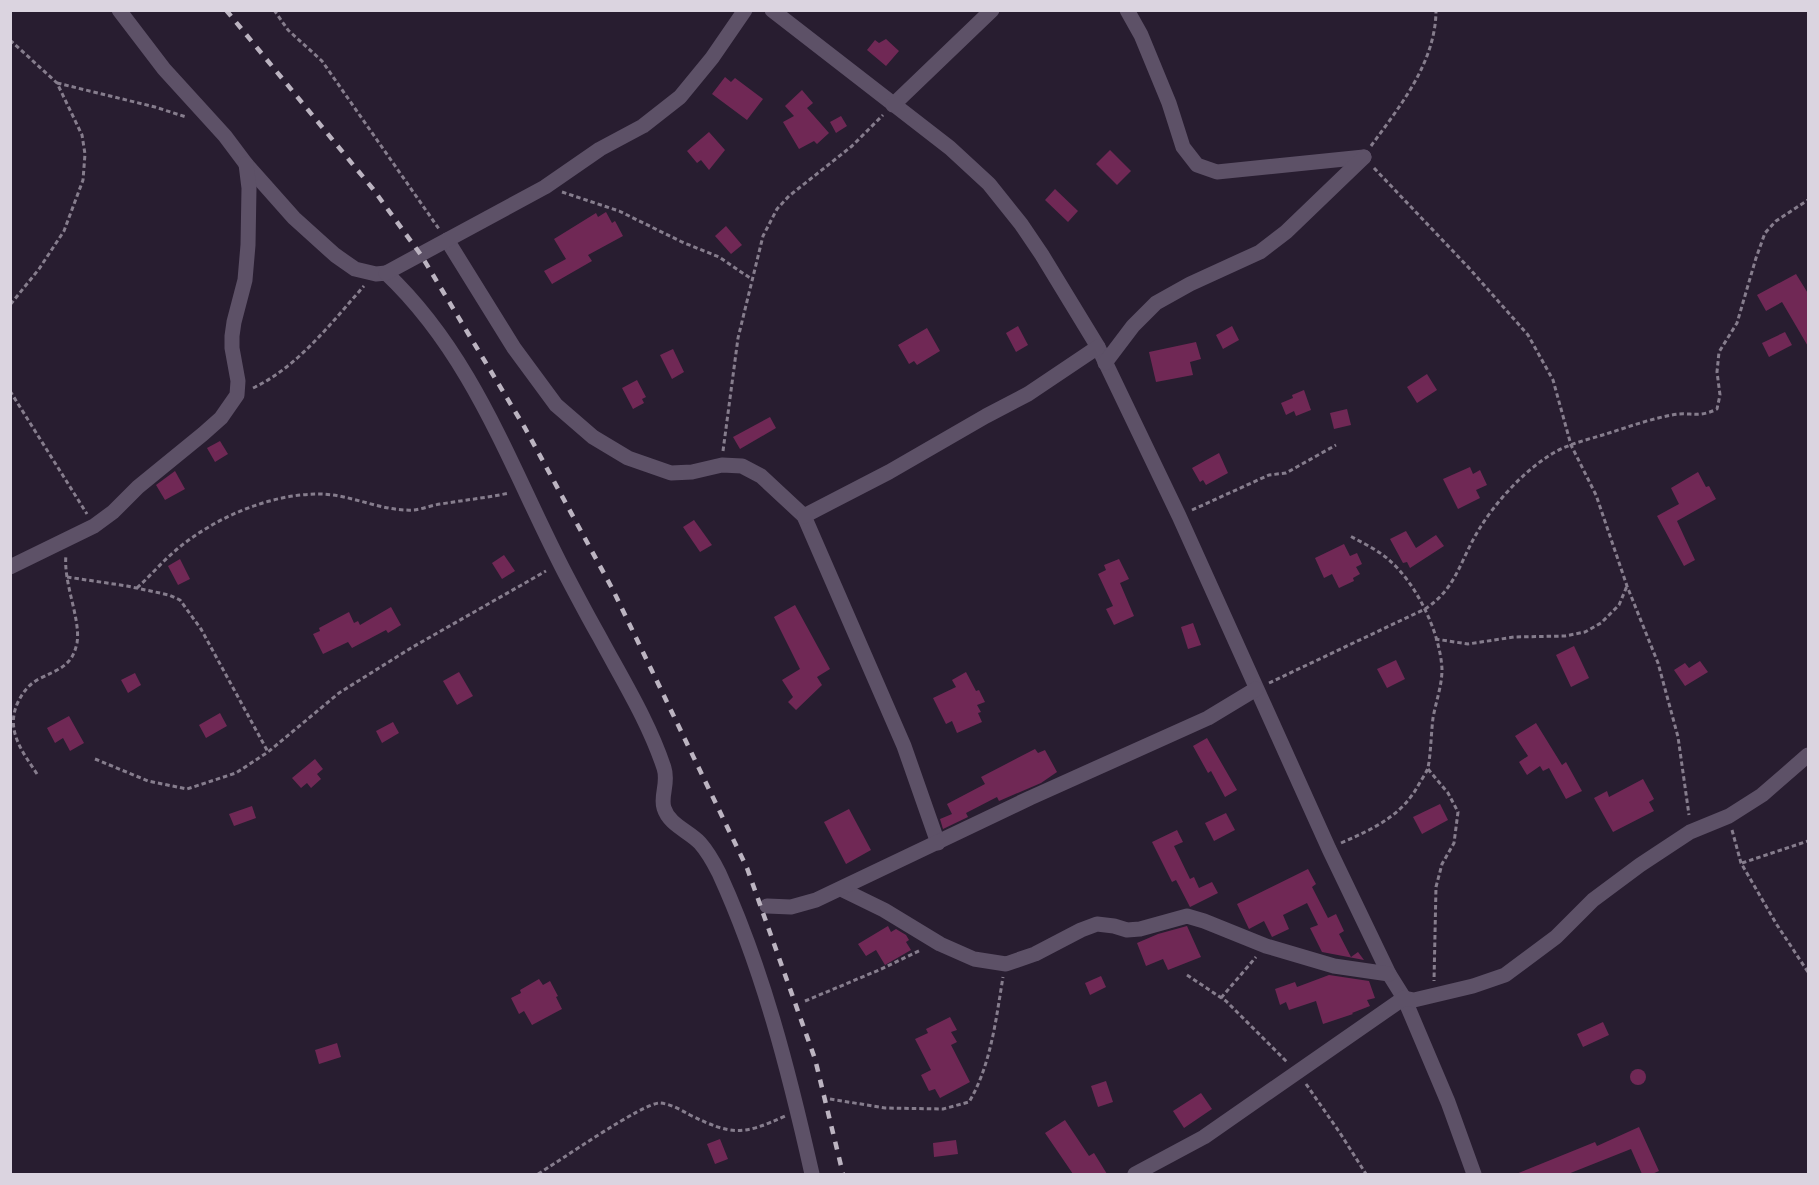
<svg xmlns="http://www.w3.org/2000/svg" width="1819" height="1185" font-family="'Work Sans',sans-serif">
  <rect width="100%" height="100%" fill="#281d30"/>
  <!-- building -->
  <g fill="#702855">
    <path d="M886,39L899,51L886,66L867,50L875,40L879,43Z"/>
    <path d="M725,77L731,82L735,78L763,99L747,120L712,94Z"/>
    <path d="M802,90L813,103L807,108L829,133L817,144L814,141L799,149L783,122L794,116L785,106Z"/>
    <path d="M841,116L847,126L836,133L830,122Z"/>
    <path d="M709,132L725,150L709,170L701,160L697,163L687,151Z"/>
    <path d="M1110,150L1131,171L1117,185L1096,164Z"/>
    <path d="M1055,189L1078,211L1068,222L1045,200Z"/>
    <path d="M606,212L612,223L615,221L623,236L588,255L592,261L552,284L544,271L566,259L554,239L596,213L598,217Z"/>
    <path d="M726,226L742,245L731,254L715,236Z"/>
    <path d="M1796,274L1809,295V348L1782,302L1766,311L1757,295Z"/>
    <path d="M1018,326L1028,345L1016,352L1006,333Z"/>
    <path d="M1232,326L1239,340L1223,349L1216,335Z"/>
    <path d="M927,328L940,351L917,365L914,361L909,364L898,345Z"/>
    <path d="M1785,332L1792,345L1769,357L1762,343Z"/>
    <path d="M1196,342L1201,359L1190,362L1193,375L1156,382L1149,352Z"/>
    <path d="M673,349L684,372L672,379L660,355Z"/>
    <path d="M1427,374L1437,390L1417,403L1407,387Z"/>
    <path d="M637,380L646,397L642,399L644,403L633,409L622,388Z"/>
    <path d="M1304,390L1311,410L1296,416L1294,411L1286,415L1281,403L1293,398L1292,395Z"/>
    <path d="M1347,409L1351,425L1334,429L1330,413Z"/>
    <path d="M770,417L776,428L740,449L733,437Z"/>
    <path d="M220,441L228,454L215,462L207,448Z"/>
    <path d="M1219,453L1228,473L1206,485L1203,480L1200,482L1192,468Z"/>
    <path d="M1470,467L1473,474L1480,470L1487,485L1476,490L1480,498L1458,509L1443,479Z"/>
    <path d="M175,471L185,489L165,500L156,485Z"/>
    <path d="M1698,472L1706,487L1709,486L1716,499L1677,521L1695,560L1684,566L1657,516L1679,504L1671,488Z"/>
    <path d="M694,520L712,545L700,552L683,527Z"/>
    <path d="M1406,531L1416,548L1436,535L1444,546L1410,568L1407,562L1403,563L1390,539Z"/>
    <path d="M1344,544L1350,556L1357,553L1362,564L1356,567L1360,574L1353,578L1354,581L1339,588L1332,574L1324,578L1315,558Z"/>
    <path d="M504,555L515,571L502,579L492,563Z"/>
    <path d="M180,559L190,579L178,585L168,566Z"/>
    <path d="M1119,559L1129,579L1120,583L1134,616L1114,625L1106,609L1113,606L1098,574L1106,570L1104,565Z"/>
    <path d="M795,605L830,669L817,677L822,685L796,710L788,702L793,697L782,680L800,669L774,617Z"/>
    <path d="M391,607L401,625L388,633L386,630L352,648L348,642L323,654L313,634L320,631L319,628L349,612L354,623L358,621L360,625Z"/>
    <path d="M1193,623L1201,645L1188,649L1181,627Z"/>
    <path d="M1574,646L1589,678L1571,687L1556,655Z"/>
    <path d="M1396,660L1405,679L1387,688L1377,669Z"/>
    <path d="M1700,661L1708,672L1685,686L1674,670L1685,663L1689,668Z"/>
    <path d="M459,672L473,696L457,705L443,681Z"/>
    <path d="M966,672L976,691L979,690L985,702L977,705L981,712L978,713L982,722L957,733L952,721L946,724L933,698L956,687L952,680Z"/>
    <path d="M135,673L141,685L128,693L121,680Z"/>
    <path d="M220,713L227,726L206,738L199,725Z"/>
    <path d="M69,716L84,743L70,751L63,738L55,743L47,728Z"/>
    <path d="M393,722L399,733L382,743L376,731Z"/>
    <path d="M1536,723L1562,765L1566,762L1582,791L1566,799L1549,768L1543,771L1540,766L1527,775L1519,762L1528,756L1515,736Z"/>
    <path d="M1207,738L1237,790L1225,797L1211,771L1208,773L1193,746Z"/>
    <path d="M1035,749L1038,753L1045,750L1057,772L1041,783L999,801L997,797L966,813L968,817L943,829L940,819L952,814L947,804L985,784L981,777Z"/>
    <path d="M315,759L323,769L317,774L321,779L311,788L307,783L301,788L292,778Z"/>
    <path d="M1643,779L1654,799L1649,802L1654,811L1613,832L1594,798L1607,791L1609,797Z"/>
    <path d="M1440,804L1448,820L1422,834L1413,817Z"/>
    <path d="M252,806L256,818L234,826L229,814Z"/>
    <path d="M849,809L871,850L846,864L824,822Z"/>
    <path d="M1226,813L1235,830L1214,841L1205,823Z"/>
    <path d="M1177,830L1183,842L1174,846L1190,879L1194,877L1199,888L1212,882L1218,893L1190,907L1176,880L1172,882L1152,842Z"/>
    <path d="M1308,869L1316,884L1312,887L1328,918L1336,914L1344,931L1339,934L1351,957L1358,952L1364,960L1322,952L1310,928L1318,925L1307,903L1283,915L1289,929L1272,937L1264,921L1249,929L1237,904Z"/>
    <path d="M888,926L891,932L896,929L906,935L909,940L906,942L911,950L885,965L876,950L866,956L858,944Z"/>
    <path d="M1187,926L1201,957L1168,970L1163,959L1146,966L1137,943L1158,934Z"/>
    <path d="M1329,975L1369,981L1375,998L1367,1000L1370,1006L1352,1013L1353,1014L1323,1024L1316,1001L1289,1010L1286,1002L1280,1005L1275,989L1295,982L1297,987Z"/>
    <path d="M1101,976L1106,987L1090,995L1085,983Z"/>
    <path d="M539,979L543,985L550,981L558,996L556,997L562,1009L532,1025L524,1011L519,1014L511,998L521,993L520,990Z"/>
    <path d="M950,1017L957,1030L951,1032L957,1042L951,1045L970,1082L940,1098L935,1089L929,1091L921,1075L931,1070L915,1039L928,1033L926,1029Z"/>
    <path d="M1603,1022L1609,1035L1583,1047L1577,1034Z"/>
    <path d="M337,1043L341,1057L319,1064L315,1050Z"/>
    <circle cx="1638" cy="1077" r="8"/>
    <path d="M1106,1081L1113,1102L1098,1107L1091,1086Z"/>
    <path d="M1201,1093L1212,1109L1184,1128L1173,1111Z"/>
    <path d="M1065,1120L1089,1156L1094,1153L1107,1174H1073L1045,1133Z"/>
    <path d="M1639,1127L1659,1171L1652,1174H1642L1631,1149L1568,1174H1516L1595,1142L1597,1146Z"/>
    <path d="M720,1139L728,1159L715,1164L707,1144Z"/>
    <path d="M956,1140L958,1154L934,1157L933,1143Z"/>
  </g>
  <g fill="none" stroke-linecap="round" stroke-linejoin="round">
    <!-- path -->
    <g stroke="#867d8d" stroke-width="3" stroke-dasharray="4.5 3" stroke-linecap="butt">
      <path d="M274,10L288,30L322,61L439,229"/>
      <path d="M10,40L57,83L82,135L85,154L83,180L64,231L39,269L10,305"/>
      <path d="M57,83L155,107L186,117"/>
      <path d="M1371,146C1400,106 1436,62 1436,10"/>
      <path d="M1374,168L1469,268L1528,335L1553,380L1571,445L1596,495L1627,586L1658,663L1678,737L1689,815"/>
      <path d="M562,192L619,211L682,242L719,257L753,280"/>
      <path d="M253,388C298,367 331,323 364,286"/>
      <path d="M10,391L87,514"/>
      <path d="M723,451L738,338L763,236L777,209L789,196L852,146L883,115"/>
      <path d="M1192,510L1269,475L1286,473L1336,445"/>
      <path d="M67,577L127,586L169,595L180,600L201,629L268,752"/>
      <path d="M137,588C150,576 162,562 176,550C214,518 269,494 319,494C351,494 382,512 414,510C423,509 432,505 441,504C464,500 486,498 509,493"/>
      <path d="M1435,639L1468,644L1514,637L1565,636L1585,632L1601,623L1619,605L1627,586"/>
      <path d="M1269,683L1425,609C1456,589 1460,561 1478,531C1495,503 1520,475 1547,457C1564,445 1586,440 1606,434C1628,427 1650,419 1672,415C1690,411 1697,419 1717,409L1720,395L1717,372L1719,352L1737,323L1756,258L1765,233L1776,221L1808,200"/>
      <path d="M95,759L148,781L187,789L236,773L268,752L339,693L411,648L546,571"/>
      <path d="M1428,769L1448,793L1458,812L1454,843L1442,864L1436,887L1434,981"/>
      <path d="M37,774C22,751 5,730 18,702C23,692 29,684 39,679C58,669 72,667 77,643C81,619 63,583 66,555"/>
      <path d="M1732,830L1741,863L1777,925L1808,972"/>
      <path d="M1341,843C1373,829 1402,816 1419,784C1422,779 1426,773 1428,768C1431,752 1431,734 1433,718C1436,701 1442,686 1442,669C1440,632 1416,583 1389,560C1378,550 1363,543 1350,536"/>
      <path d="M1742,863L1808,841"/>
      <path d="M1187,975L1226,1001L1288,1063"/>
      <path d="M1221,998L1256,957"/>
      <path d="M805,1001L879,970L921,950"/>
      <path d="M1306,1084L1340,1133L1366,1174"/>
      <path d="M830,1099L885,1108L943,1109L969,1102C991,1065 996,1019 1003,977"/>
      <path d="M538,1174C558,1162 644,1102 660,1103C671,1104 681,1110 690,1115C731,1135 742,1136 785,1116"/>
    </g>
    <!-- minor -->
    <g stroke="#5d5167" stroke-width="15">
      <path d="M119,10L164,69L225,136L246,164L294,218L335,255L355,269L376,274L386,273C474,356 511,469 565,573C576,594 587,615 599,636C622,679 649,722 664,768C669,783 660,796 664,808C669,825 689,831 700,843C708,852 714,863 719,873C763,969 789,1072 812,1174"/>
      <path d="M772,10L950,148L989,184L1021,224L1042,255L1098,347L1179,516L1329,849L1389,974L1404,998L1448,1102L1474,1174"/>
      <path d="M1127,10L1141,35L1169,103L1183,147L1197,165L1217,172L1364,157"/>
      <path d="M893,105L992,10"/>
      <path d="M447,240L514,348L556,405L593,437L628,458L671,473L692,472L722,465L742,466L761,476L804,516L904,746L938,843"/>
      <path d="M386,273L545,187L600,149L643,126L680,97L712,58L745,10"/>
      <path d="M1105,363L1133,326L1156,303L1190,284L1260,252L1286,232L1364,157"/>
      <path d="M804,516L889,472L986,416L1028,394L1098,347"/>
      <path d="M10,567L94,526L113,512L138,487L203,434L221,418L237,395L238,381L232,348V336L234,322L245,280L248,245L249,188L246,164"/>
      <path d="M841,889L884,910L940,944L974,959L1006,964L1035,954L1081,930L1097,924L1114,926L1127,930L1140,929L1187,916L1204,921L1266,946L1334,966L1389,974"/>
      <path d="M767,906L791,907L816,900L1030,798L1208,718L1256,689"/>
      <path d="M1135,1174L1204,1137L1404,998L1414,1000L1473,986L1505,975L1556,937L1593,900L1640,865L1690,832L1729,816L1762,795L1808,755"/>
    </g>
    <!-- rail -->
    <path stroke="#bcb4c1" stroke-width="4.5" stroke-dasharray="8 8" stroke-linecap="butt" d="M226,10L373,189L421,255L525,428L613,590L747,868L815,1059L843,1174"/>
  </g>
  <!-- border -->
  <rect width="1819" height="1185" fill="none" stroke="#dbd4e0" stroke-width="24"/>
</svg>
